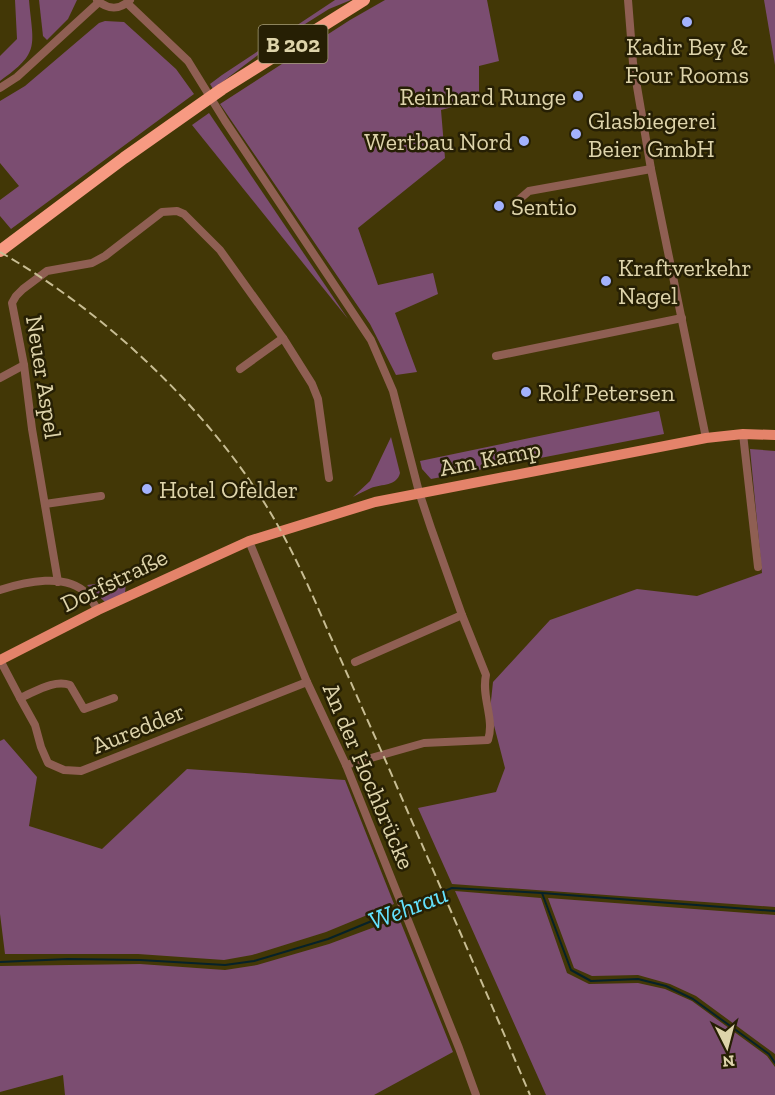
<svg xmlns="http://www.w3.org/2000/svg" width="775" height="1095" font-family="'Zilla Slab',serif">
  <rect width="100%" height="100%" fill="#423706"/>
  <!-- green -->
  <g fill="#7b4d71">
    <path d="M15,0H29C33,46 41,52 0,81V56L17,39Z"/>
    <path d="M39,0H77L68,19L47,40L43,36Z"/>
    <path d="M335,0H351L329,9L270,46L213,89L210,84L222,75Z"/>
    <path d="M385,0H487L499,61L479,66V100L441,110L445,158L358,228L378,285L433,273L438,294L395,313L417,372L396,375L370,324L220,104L350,20Z"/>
    <path d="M764,0H775V65Z"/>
    <path d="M105,21L124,22L176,69L194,94L11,229L0,216V200L19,186L0,163V101L25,86L99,23Z"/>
    <path d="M209,113L348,319L192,125Z"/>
    <path d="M659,411L664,434L431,479L422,469L420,461Z"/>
    <path d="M391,437L400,473C397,486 382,484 371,488C365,491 358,494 353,497L370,481Z"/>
    <path d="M750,449L775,451V907L452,884L418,808L496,792L505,768L490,710L493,682L550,620L637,589L697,596L762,573Z"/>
    <path d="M126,580L125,594L106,603L87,585Z"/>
    <path d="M4,739L37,777L29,826L102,849L187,769L345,780L394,904L326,932L252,955L224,960L138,954H5L0,914V741Z"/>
    <path d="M455,891L541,898L567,973L589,984L638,983L665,989L692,1001L767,1056L775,1067V1095H546Z"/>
    <path d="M548,898L775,915V1054L696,996L670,984L638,975L592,976L574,968Z"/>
    <path d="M399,918L453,1052L374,1095H65L63,1075L0,1092V966L140,964L225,970L257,965L329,944Z"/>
  </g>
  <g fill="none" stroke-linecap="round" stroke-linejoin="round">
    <!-- stream -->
    <g stroke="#072229" stroke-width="2">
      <path d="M542,893L775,911"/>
      <path d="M407,906L452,888L542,893L571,970L591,981L638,979L666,986L693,999L769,1054L775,1063"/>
      <path d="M0,962L68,959L140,960L225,965L254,961L328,939L401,909"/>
    </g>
    <!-- minor -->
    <g stroke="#8f5f53" stroke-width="8">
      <path d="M97,0C108,10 120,10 130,0"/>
      <path d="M628,0L633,63L651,169L706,438"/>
      <path d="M127,3L188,61L225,121L371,340L393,391L419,492L431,528L462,615L486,675C481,697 495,719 488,740L424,743L346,765"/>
      <path d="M0,88L17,77L99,2"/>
      <path d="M514,204L529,191L651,169"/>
      <path d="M496,356L682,318"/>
      <path d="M240,369L283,338"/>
      <path d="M0,378L24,365"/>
      <path d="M743,434L758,567"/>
      <path d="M45,504L101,496"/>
      <path d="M249,541L307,682L346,765L459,1048L476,1095"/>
      <path d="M58,582L32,429L24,365L12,303L16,296L23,289L47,271L92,263L105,256L162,212L177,211L184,214L220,250L283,338L312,384L318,399L329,478"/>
      <path d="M0,590C24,582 67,572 87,594C91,598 94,605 98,610"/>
      <path d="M0,660L20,698C35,692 54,679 70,685L84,709L114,698"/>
      <path d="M355,662L462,615"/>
      <path d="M20,698L35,725L41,747L48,763L64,770L81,771L307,682"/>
    </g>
    <!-- major -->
    <path stroke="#e4836a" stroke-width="10" d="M0,660L98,610L249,541L375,502L706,438L743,434L775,435"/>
    <!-- highway -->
    <path stroke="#f79a82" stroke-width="12" d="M0,251L124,158L222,89L364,0"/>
    <!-- rail -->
    <path stroke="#c8bd93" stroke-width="2" stroke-dasharray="9 4.5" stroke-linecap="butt" d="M0,252C103,311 205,406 267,507C291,546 310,589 328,631C347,673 365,715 384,757C433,870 482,982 530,1095"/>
  </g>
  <!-- markers -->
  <g fill="#a3b2fd" stroke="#261f04" stroke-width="2">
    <circle cx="687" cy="22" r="6"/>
    <circle cx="578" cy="96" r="6"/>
    <circle cx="576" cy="134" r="6"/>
    <circle cx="524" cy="141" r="6"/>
    <circle cx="499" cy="206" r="6"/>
    <circle cx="606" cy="281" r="6"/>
    <circle cx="526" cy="392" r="6"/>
    <circle cx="147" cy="489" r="6"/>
  </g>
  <g text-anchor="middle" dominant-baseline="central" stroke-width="5" stroke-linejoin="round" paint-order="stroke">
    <!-- shield labels -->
    <rect fill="#261f04" stroke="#a79e79" stroke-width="1.5" x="258.5" y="25" width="69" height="38" rx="4.5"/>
    <g font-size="22" font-weight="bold" fill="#ded4ab">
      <text x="293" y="44">B 202</text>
    </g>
    <!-- poi labels -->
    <g font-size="24" fill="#ded4ab" stroke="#261f04" text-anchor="start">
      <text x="687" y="46" text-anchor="middle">Kadir Bey &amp;<tspan x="687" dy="28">Four Rooms</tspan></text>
      <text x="566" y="96" text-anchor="end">Reinhard Runge</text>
      <text x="588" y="120">Glasbiegerei<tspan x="588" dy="28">Beier GmbH</tspan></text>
      <text x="512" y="141" text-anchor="end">Wertbau Nord</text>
      <text x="511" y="206">Sentio</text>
      <text x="618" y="267">Kraftverkehr<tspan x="618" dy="28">Nagel</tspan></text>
      <text x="538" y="392">Rolf Petersen</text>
      <text x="159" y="489">Hotel Ofelder</text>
    </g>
    <!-- street labels -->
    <g font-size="24" fill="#ded4ab" stroke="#261f04">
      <text transform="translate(44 377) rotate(81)">Neuer Aspel</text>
      <text transform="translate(490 458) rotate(-11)">Am Kamp</text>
      <text transform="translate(114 580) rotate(-26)">Dorfstraße</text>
      <text transform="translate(138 728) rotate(-22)">Auredder</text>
      <text transform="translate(369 776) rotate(67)">An der Hochbrücke</text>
    </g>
    <!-- water labels -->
    <g font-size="26" font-style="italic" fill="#64e2fe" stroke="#261f04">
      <text transform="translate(408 907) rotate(-21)">Wehrau</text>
    </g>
  </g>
  <!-- north arrow -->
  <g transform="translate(727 1047) rotate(174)" stroke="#261f04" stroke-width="4.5" paint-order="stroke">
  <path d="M0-4.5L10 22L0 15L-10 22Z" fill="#ded4ab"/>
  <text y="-9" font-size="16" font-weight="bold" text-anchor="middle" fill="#ded4ab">N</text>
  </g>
</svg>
